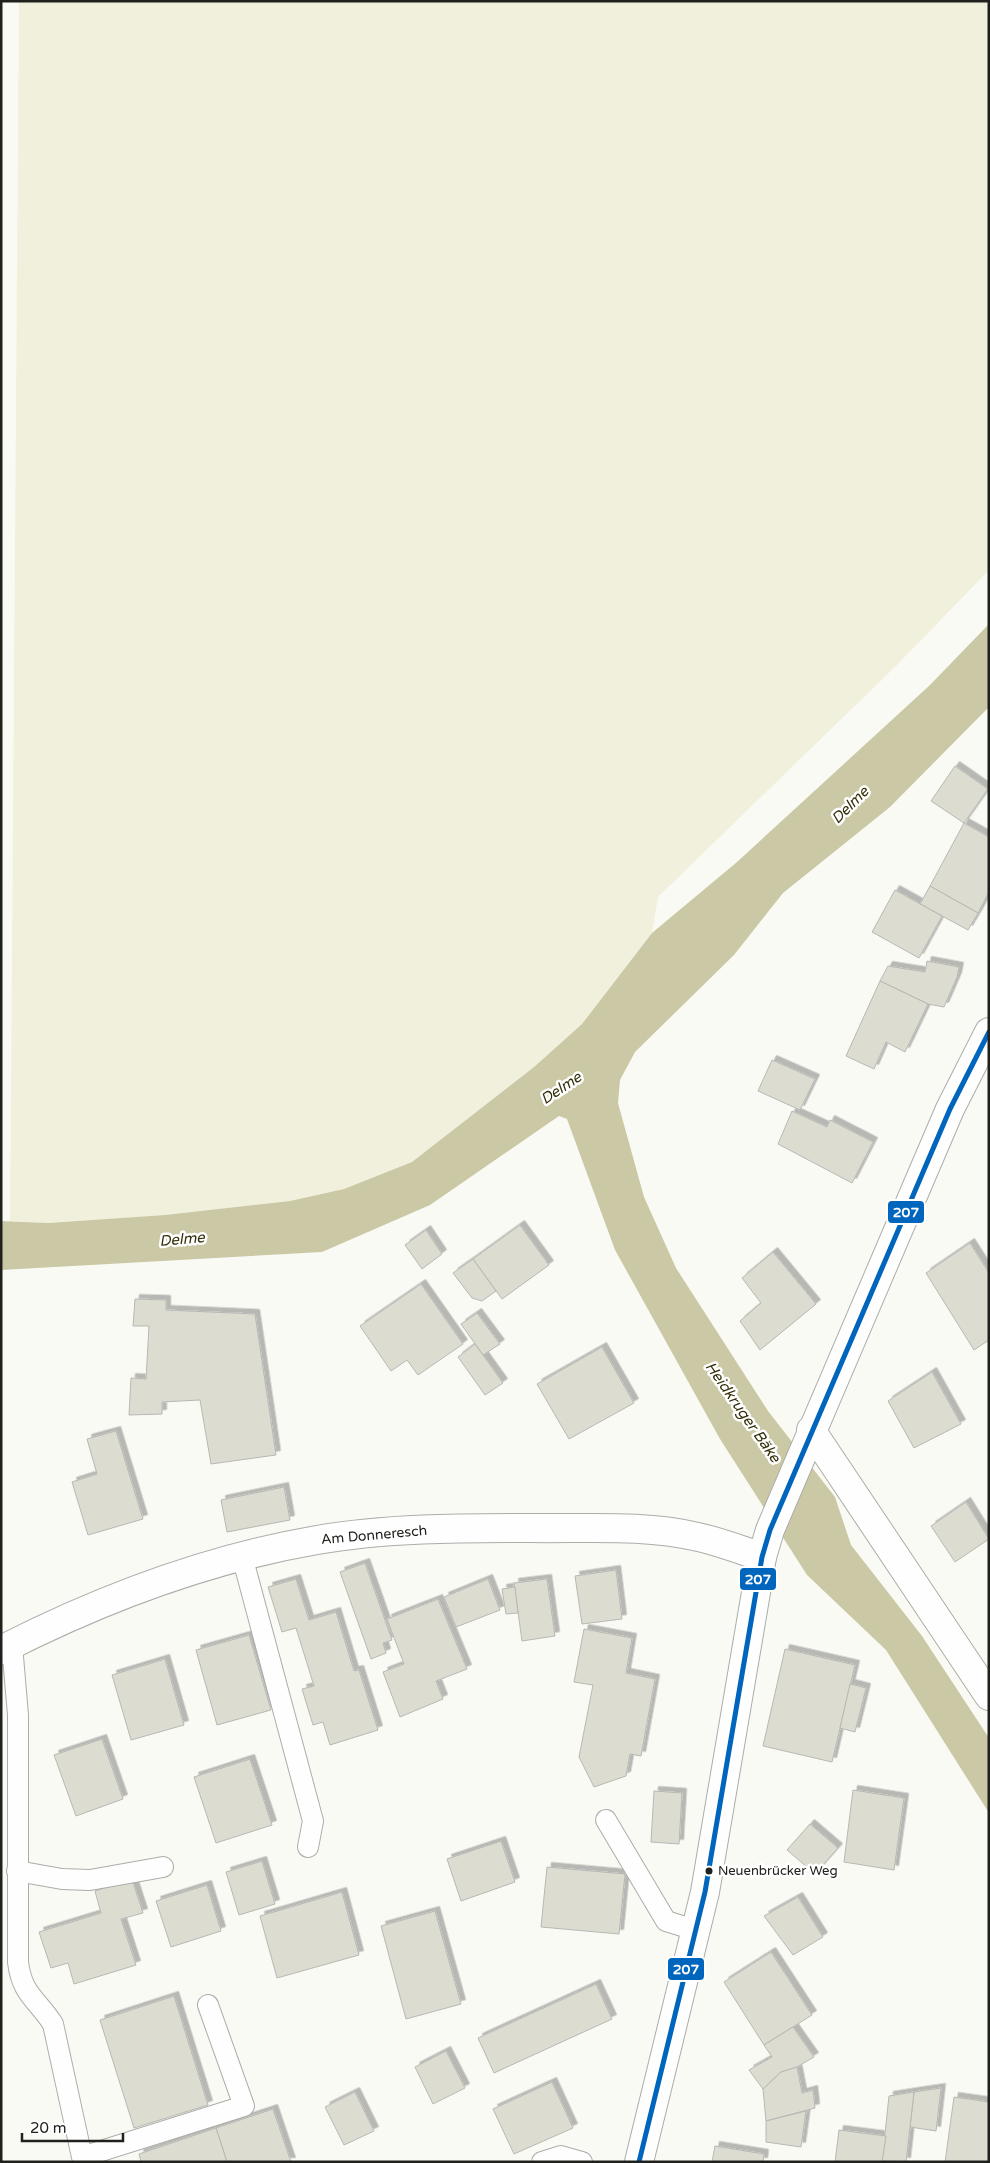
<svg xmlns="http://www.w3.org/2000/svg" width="990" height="2163" font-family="'Varela Round',sans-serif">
  <defs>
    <filter id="shadow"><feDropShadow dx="4.5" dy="-4.5" stdDeviation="0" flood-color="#0004"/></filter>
  </defs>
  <rect width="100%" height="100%" fill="#fafaf5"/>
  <!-- green -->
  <path fill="#f1f0dd" d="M19,1H989V570L897,665L658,897L652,933L582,1024L534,1067L412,1162L344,1189L290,1201L165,1215L48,1223L10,1221Z"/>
  <!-- water -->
  <path fill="#cbc8a6" d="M989,624V707L890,807L783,893L734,955L635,1052L620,1080L618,1103L644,1197L676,1268L768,1411L835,1497L851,1545L922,1636L989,1738V1813L886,1650L807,1575L720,1439L615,1250L567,1119L559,1116L430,1205L322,1252L1,1270V1221L48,1223L165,1215L290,1201L344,1189L412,1162L534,1067L582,1024L652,933L737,862L930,685Z"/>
  <!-- building -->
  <g fill="#dddcd1" stroke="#b7b7b4" filter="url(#shadow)">
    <path d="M955,766L988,789L964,823L931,801Z"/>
    <path d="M964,823L989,837V892L978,913L930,886Z"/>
    <path d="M930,886L978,913L968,930L920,904Z"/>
    <path d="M895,890L942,916L919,958L872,932Z"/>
    <path d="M927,961L959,967L957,977L944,1007L928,1004L880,981L888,966L925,972Z"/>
    <path d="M880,981L928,1004L905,1052L886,1042L874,1069L846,1056Z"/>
    <path d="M772,1060L815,1079L800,1110L758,1091Z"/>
    <path d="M792,1111L827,1127L830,1120L873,1142L852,1183L778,1144Z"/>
    <path d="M520,1225L549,1265L502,1299L473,1259Z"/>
    <path d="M426,1230L442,1254L422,1269L405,1245Z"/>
    <path d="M970,1243L989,1273V1340L974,1350L926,1273Z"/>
    <path d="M773,1252L816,1304L760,1350L740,1321L761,1303L742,1278Z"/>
    <path d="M473,1259L496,1291L482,1301L472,1298L453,1273Z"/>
    <path d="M421,1284L463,1344L418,1375L407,1360L391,1371L360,1326Z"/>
    <path d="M135,1299L166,1300V1310L255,1314L276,1455L211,1464L200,1400L162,1402V1414L129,1415L131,1378L146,1379L149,1326H133Z"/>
    <path d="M477,1313L500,1344L483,1355L461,1324Z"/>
    <path d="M475,1344L503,1383L485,1395L458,1357Z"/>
    <path d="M602,1347L634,1403L569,1439L537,1384Z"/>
    <path d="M932,1372L961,1424L914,1448L888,1401Z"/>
    <path d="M116,1431L143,1519L88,1535L72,1482L97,1474L87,1439Z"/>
    <path d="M284,1487L290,1520L227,1532L221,1500Z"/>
    <path d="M966,1502L989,1539L955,1562L931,1526Z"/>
    <path d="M365,1563L392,1640L383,1643L386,1653L371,1659L340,1572Z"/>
    <path d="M616,1570L622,1619L582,1624L575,1576Z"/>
    <path d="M296,1579L309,1620L336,1612L354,1671L359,1670L378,1730L330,1745L323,1722L313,1725L302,1689L314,1686L296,1628L282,1632L268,1587Z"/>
    <path d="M488,1579L500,1610L456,1627L444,1597Z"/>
    <path d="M547,1579L555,1636L522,1641L514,1583Z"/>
    <path d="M515,1587L518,1613L506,1614L502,1589Z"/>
    <path d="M438,1599L467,1669L436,1681L443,1699L400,1717L383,1672L404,1664L387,1619Z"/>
    <path d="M584,1629L632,1638L626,1673L655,1679L641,1756L630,1754L626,1776L594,1787L579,1757L593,1685L574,1682Z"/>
    <path d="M249,1635L271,1710L217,1725L196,1650Z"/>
    <path d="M785,1649L855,1665L832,1762L763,1746Z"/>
    <path d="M165,1659L184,1725L131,1740L112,1675Z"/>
    <path d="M850,1684L866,1688L855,1732L840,1728Z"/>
    <path d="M102,1739L123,1799L76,1816L54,1755Z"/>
    <path d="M250,1759L272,1825L216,1843L194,1777Z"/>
    <path d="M853,1790L904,1798L894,1870L844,1862Z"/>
    <path d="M654,1791L682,1793L679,1844L651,1842Z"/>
    <path d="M810,1824L838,1848L815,1874L787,1850Z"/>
    <path d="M501,1841L515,1882L461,1901L447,1859Z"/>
    <path d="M262,1861L275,1904L239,1915L226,1872Z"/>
    <path d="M547,1867L625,1874L619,1934L541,1927Z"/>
    <path d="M132,1879L143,1913L121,1919L136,1965L74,1984L68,1963L51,1968L39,1932L101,1913L95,1891Z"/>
    <path d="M207,1885L221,1931L171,1947L156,1901Z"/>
    <path d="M342,1892L359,1955L277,1978L260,1916Z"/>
    <path d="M798,1897L823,1937L793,1955L764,1916Z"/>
    <path d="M435,1911L461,2004L406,2019L381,1926Z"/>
    <path d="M771,1952L812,2015L764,2045L724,1982Z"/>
    <path d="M596,1984L612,2019L494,2073L478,2038Z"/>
    <path d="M174,1996L208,2105L134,2128L100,2020Z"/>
    <path d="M793,2027L814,2057L797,2067L781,2072L763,2089L749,2070L772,2057L764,2045Z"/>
    <path d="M446,2051L465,2088L433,2104L415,2067Z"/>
    <path d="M797,2067L802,2093L813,2090L815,2108L766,2121L763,2089L781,2072Z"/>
    <path d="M552,2082L573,2128L514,2154L493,2109Z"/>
    <path d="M941,2088L936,2131L910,2127L914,2092Z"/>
    <path d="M355,2092L374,2131L344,2145L325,2107Z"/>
    <path d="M914,2092L906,2162L882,2161L889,2096Z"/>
    <path d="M954,2097L989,2102V2162H945Z"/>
    <path d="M273,2109L291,2162H227L216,2128Z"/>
    <path d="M806,2111L801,2147L766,2142V2121Z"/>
    <path d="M216,2128L227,2162H141L139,2154Z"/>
    <path d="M839,2130L886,2136L882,2162H835Z"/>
    <path d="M715,2146L764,2154L763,2162H712Z"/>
  </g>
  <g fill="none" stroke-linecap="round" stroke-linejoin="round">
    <defs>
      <g id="lane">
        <path d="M242,1556L313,1821L308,1847"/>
        <path d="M12,1645L18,1715V1962C22,1995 37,1999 53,2024L82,2157L244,2106L208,2005"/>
        <path d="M606,1820L666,1921L695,1930"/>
        <path d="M17,1871L62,1879L90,1880L163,1867"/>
        <path d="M542,2162L561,2156L582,2162"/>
      </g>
      <g id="street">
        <path d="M811,1430L989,1696"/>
        <path d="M1,1650C101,1599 206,1559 317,1540C386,1528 459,1528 529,1528C585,1529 644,1524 698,1537C720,1542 741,1550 762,1557"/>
        <path d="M639,2162L705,1892L762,1557L770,1530L950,1109L989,1032"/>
      </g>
    </defs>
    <!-- lane casing -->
    <use href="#lane" stroke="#acaca9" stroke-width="22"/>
    <!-- street casing -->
    <use href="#street" stroke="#acaca9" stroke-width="30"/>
    <!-- lane -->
    <use href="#lane" stroke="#fefefe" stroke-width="20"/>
    <!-- street -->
    <use href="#street" stroke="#fefefe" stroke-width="28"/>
    <defs>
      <path id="bus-1" d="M639,2162L705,1892L762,1557L770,1530L950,1109L989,1032"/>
    </defs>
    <!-- bus-1 casing -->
    <use href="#bus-1" stroke="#fff" stroke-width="9"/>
    <!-- bus-1 -->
    <use href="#bus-1" stroke="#0065bd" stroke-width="5"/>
  </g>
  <!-- markers -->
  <circle fill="#20201d" stroke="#fff" stroke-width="2" cx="709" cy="1871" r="4.5"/>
  <g text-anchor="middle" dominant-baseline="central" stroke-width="5" stroke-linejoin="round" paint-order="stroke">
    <!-- bus labels -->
    <g font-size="13" fill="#20201d" stroke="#fff" text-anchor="start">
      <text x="718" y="1871">Neuenbrücker Weg</text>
    </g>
    <!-- street labels -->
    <g font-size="14" fill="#20201d" stroke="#fff">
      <text transform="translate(374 1535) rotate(-5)">Am Donneresch</text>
    </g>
    <!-- water labels -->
    <g font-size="15" font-style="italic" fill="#332f08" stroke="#fff">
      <text transform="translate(850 805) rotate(-45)">Delme</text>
      <text transform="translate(561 1088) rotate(-34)">Delme</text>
      <text transform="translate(182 1239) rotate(-5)">Delme</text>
      <text transform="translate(743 1412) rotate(55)">Heidkruger Bäke</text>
    </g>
  </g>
  <g stroke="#fff" stroke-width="2">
    <rect x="887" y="1200" width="38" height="24" rx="5" fill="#0065bd"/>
    <rect x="739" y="1567" width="38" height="24" rx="5" fill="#0065bd"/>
    <rect x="667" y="1957" width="38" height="24" rx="5" fill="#0065bd"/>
  </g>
  <g font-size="14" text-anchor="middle" font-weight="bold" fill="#fff">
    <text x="906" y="1217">207</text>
    <text x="758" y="1584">207</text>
    <text x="686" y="1974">207</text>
  </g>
  <!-- border -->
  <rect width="990" height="2163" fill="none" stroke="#20201d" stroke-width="5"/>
  <!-- scale -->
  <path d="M22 2133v8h101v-8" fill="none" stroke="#20201d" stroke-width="2.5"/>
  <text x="30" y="2133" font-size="15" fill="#20201d" stroke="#ffffff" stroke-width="4" paint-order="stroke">20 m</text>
</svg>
